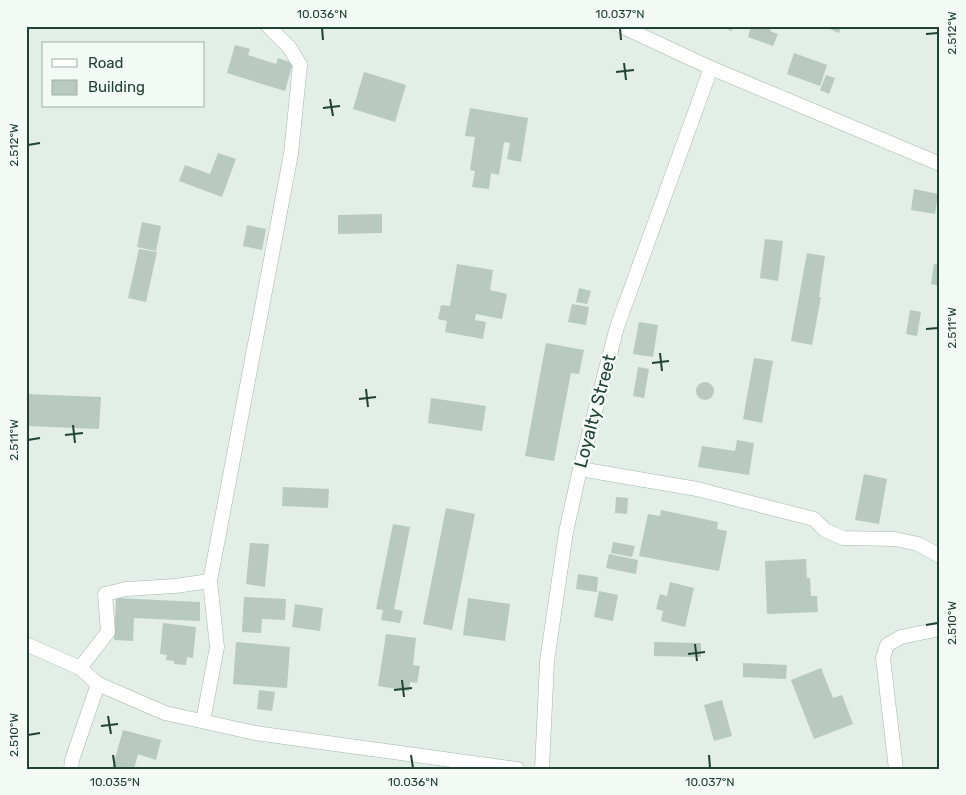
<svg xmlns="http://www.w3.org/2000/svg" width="966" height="795" font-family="Rubik,sans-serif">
  <rect width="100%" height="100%" fill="#e2eee7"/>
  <!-- building -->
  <g fill="#b7c9c0">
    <path d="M719,26H734L732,31Z"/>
    <path d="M751,26H771L770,31L778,34L773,46L748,37Z"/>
    <path d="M823,26H841L839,33Z"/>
    <path d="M235,45L250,49L248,55L276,64L278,58L293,63L285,91L227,73Z"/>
    <path d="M794,53L827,65L820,86L787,74Z"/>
    <path d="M364,72L406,85L395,122L353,109Z"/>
    <path d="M826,75L835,78L829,94L820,90Z"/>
    <path d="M470,108L528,118L521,162L507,159L510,143L504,142L499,175L491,173L489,189L472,187L475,171L470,170L475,137L465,136Z"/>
    <path d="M218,153L236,159L222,197L179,181L185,165L210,174Z"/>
    <path d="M914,189L938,194L935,214L911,210Z"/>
    <path d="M382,214V233L338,234V215Z"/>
    <path d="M142,222L161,226L156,251L137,247Z"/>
    <path d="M247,225L266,229L262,250L243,246Z"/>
    <path d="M765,239L783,241L778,281L760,278Z"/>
    <path d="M139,249L157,252L146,302L128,298Z"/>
    <path d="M807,253L825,256L819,297H821L812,345L791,341Z"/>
    <path d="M457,264L493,270L490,290L507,294L502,319L476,314L475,320L486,322L483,339L445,332L447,321L438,319L441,305L450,306Z"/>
    <path d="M934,264L940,265V286L931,284Z"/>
    <path d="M579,288L591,291L587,304L576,302Z"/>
    <path d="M572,304L589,307L586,325L568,322Z"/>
    <path d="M910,310L921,312L917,336L906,334Z"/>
    <path d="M639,322L658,325L653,357L633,354Z"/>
    <path d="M546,343L584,350L579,374L571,373L554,461L525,456Z"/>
    <path d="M754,358L773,361L762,423L743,419Z"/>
    <path d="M638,367L649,369L644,398L633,396Z"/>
    <circle cx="705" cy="391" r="9"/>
    <path d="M26,394L101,397L99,429L26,426Z"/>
    <path d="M431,398L486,406L482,431L428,423Z"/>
    <path d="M737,440L754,443L749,475L698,467L702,446L735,451Z"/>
    <path d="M864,474L887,479L879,524L855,520Z"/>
    <path d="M283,487L329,489L328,508L282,506Z"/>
    <path d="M616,497L628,498L627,514L615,513Z"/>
    <path d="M446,508L475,514L452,630L423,624Z"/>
    <path d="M661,510L718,522L717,529L727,531L719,571L639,556L648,514L660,516Z"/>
    <path d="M393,524L410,527L394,609L403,611L400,623L381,620L383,610L376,609Z"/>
    <path d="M613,542L635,546L632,557L611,553Z"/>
    <path d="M250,543L269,544L265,587L246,584Z"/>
    <path d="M609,554L638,560L636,574L606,568Z"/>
    <path d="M806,559L807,578H810L811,596H817L818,612L767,614L765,561Z"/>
    <path d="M578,574L598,577L597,592L576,589Z"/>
    <path d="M670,582L694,588L685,627L661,621L663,611L656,609L660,594L667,596Z"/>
    <path d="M599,591L618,595L613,621L594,617Z"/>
    <path d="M244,597L286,599L285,620L262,619L261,633L242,632Z"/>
    <path d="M116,598L200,602V621L134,618L133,641L114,640Z"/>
    <path d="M468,598L510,604L505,641L463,635Z"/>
    <path d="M295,604L323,608L320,631L292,627Z"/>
    <path d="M163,623L196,627L193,658L187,657L186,665L174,664V661L166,660L167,655L160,654Z"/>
    <path d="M386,634L416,638L413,665L420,666L417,683L410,682L409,691L378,686Z"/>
    <path d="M236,642L290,647L287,688L233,684Z"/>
    <path d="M654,642L701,643V657L654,656Z"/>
    <path d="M743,663L787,665L786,679L743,677Z"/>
    <path d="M821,668L833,698L842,695L853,724L814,739L791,680Z"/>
    <path d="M259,690L275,692L272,711L257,709Z"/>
    <path d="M722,700L732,736L714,741L704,705Z"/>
    <path d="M123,730L161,740L156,760L138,754L134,769H112Z"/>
  </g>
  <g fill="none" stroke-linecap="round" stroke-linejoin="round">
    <defs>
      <g id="street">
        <path d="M621,26L711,68L940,164"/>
        <path d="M580,469L697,489L814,519L825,530L843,538L895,539L918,544L940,556"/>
        <path d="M26,644L80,668L98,684L165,713L255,733L517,769"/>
        <path d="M80,668L108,632L105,594L126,589L175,586L210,581"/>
        <path d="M203,721L217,647L210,581L291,154L300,65L289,47L268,26"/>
        <path d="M71,769L72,760L98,684"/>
        <path d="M542,769L547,661L566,532L580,469L617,327L711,68"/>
        <path d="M896,769L883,658L887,645L901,637L940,629"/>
      </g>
    </defs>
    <!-- street casing -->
    <use href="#street" stroke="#a4b7ae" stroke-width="15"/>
    <!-- street -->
    <use href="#street" stroke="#fff" stroke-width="14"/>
  </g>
  <!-- ticks -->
  <path fill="none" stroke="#204135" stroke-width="2" d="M322,28L323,40M620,28L621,40M926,34L938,33M624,63L626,80M616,72L634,70M330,99L333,116M323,108L340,106M28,145L40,143M926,329L938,328M660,353L662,371M652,363L669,361M366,389L368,407M359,399L376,397M73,425L75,443M65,435L83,433M28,440L40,438M926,625L938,623M695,644L697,661M688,654L705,652M402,680L404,697M394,690L412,688M108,716L111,734M101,726L118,724M28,735L40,733M113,755L115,768M411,755L413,768M709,755L710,768"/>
  <g text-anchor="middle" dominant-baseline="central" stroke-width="5" stroke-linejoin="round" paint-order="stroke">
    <!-- street labels -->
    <g font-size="18" fill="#204135" stroke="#f3faf6">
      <text transform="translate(595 411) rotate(-75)">Loyalty Street</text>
    </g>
  </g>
  <!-- border -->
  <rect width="966" height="795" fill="none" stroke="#f3faf6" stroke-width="55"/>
  <!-- legend -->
  <rect x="42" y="42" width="162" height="65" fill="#f3faf6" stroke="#9fb0a9"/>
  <rect x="52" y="59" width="25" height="8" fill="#ffffff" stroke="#9fb0a9"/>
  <text x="88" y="68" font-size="15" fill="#204135">Road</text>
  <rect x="52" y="80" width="25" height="15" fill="#b7c9c0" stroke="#9fb0a9"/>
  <text x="88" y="92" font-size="15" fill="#204135">Building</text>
  <rect x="28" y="28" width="910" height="740" fill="none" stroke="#204135" stroke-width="2"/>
  <g font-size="12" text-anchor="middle" fill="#204135">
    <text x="322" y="18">10.036°N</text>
    <text x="620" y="18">10.037°N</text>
    <text transform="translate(952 33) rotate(-90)" y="4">2.512°W</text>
    <text transform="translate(14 145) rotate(-90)" y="4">2.512°W</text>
    <text transform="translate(952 328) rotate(-90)" y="4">2.511°W</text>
    <text transform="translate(14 440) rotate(-90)" y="4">2.511°W</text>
    <text transform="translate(952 623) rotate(-90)" y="4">2.510°W</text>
    <text transform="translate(14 735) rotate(-90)" y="4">2.510°W</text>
    <text x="115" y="786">10.035°N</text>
    <text x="413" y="786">10.036°N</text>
    <text x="710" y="786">10.037°N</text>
  </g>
</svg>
